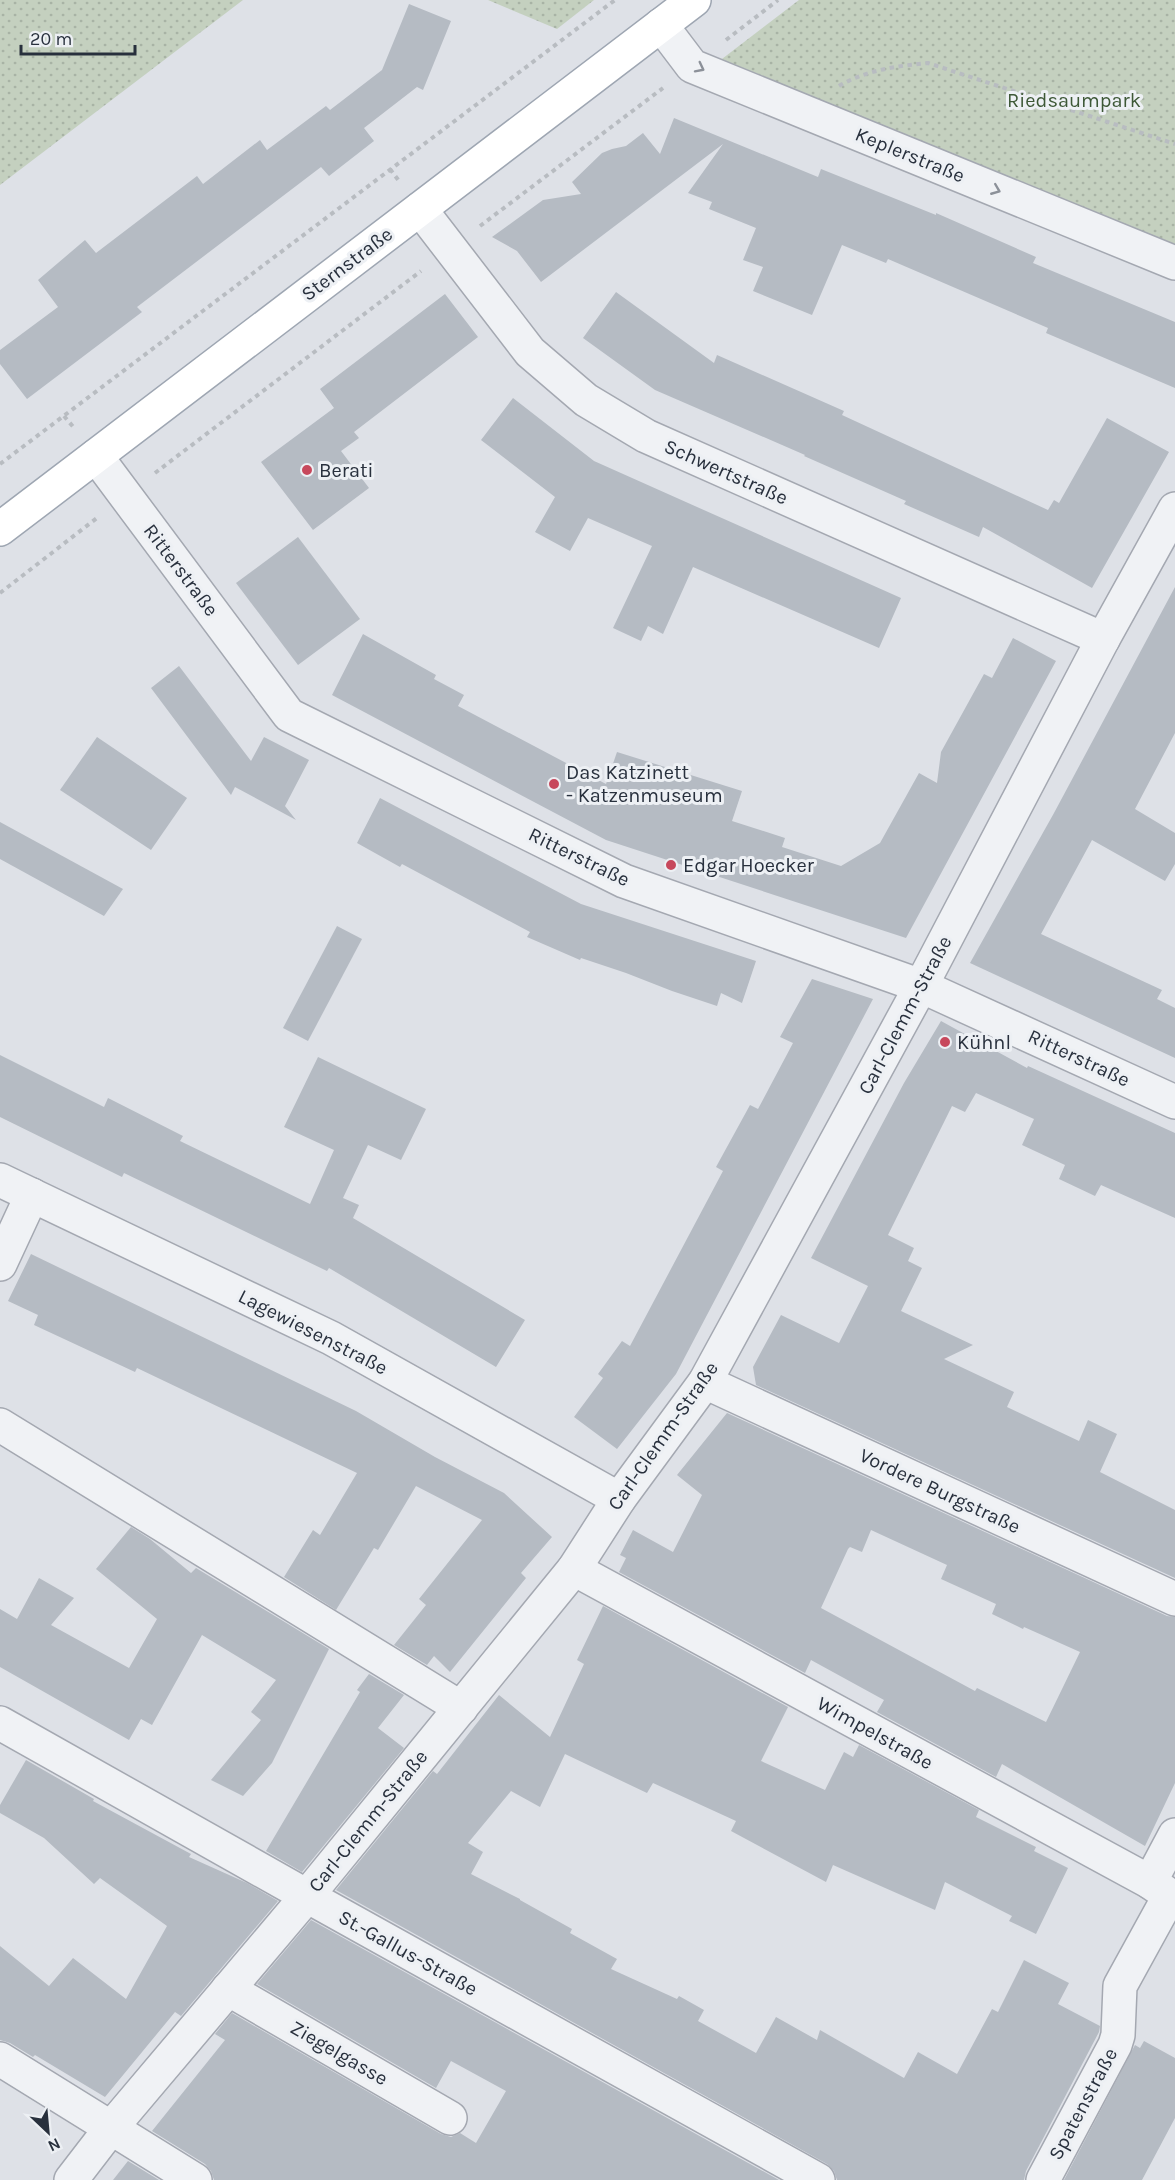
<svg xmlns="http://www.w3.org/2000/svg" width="1175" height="2180" font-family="Karla,sans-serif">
  <defs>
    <pattern id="grass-dots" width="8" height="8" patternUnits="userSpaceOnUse" patternTransform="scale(1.5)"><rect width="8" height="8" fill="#c4d0bf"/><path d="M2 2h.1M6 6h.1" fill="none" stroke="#a8b3a5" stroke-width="1.8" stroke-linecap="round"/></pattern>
  </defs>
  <rect width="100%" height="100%" fill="#dee1e7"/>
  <!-- grass -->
  <g fill="url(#grass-dots)">
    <path d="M0,0H243L0,185Z"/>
    <path d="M488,0H594L557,29Z"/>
    <path d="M799,0H1175V249L718,62Z"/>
  </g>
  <!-- building -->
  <g fill="#b5bbc3" fill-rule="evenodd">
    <path d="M409,4L451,21L423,90L417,87L364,128L374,141L329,176L321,167L137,307L142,312L27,399L0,364V350L58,307L38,280L85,240L96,253L197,176L203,184L260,140L267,150L326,106L330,110L382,70Z"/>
    <path d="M674,118L818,177L821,169L936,215V213L1036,257L1033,263L1175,322V388L1046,333L1048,328L888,259L886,263L842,245L812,315L753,291L763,267L743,260L756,228L709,209L712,202L688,193L723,144L541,282L517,251L492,237L543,200L581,194L572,182L602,153L612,149L626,146L643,133L660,154Z"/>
    <path d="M616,292L714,363L717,355L844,411L842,415L1048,510L1054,500L1059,503L1107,418L1169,452L1092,588L983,527L979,537L904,504L906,501L804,456L805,455L655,390L583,338Z"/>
    <path d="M445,294L478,337L354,432L359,438L341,451L369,488L313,530L261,462L334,408L320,389Z"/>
    <path d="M513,398L594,461L901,598L879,648L693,567L663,634L648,626L641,641L613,628L652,546L588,518L570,551L535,532L555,497L481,440Z"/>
    <path d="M298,537L360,619L298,665L236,583Z"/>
    <path d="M1175,587V733L1135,809L1175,833V864L1165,881L1092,840L1041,934L1162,990L1157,999L1175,1008V1058L970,963L1054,813Z"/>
    <path d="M363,634L436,675L434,679L464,695L458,706L606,784L617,752L742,791L732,821L785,838L782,847L841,866L880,843L919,773L937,783L941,752L984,674L992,678L1013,638L1056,661L906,938L606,840L332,695Z"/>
    <path d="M179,666L251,761L264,737L309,760L285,806L296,820L235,787L231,795L151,688Z"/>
    <path d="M97,737L187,798L151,850L60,790Z"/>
    <path d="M380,798L581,904L756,961L742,1003L721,993L717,1006L672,991L626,973L581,958L580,960L527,937L530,932L402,864L400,867L357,843Z"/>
    <path d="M0,822L123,889L104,916L0,859Z"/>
    <path d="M337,926L362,939L308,1041L283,1028Z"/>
    <path d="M812,979L873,999L676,1374L617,1449L574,1417L603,1378L598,1374L622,1341L630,1346L723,1171L716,1167L750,1105L758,1109L793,1043L780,1037Z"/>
    <path d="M941,1021L1027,1068L1028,1066L1175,1133V1218L1101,1185L1095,1196L1059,1179L1065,1165L1022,1145L1034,1119L976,1093L965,1112L952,1106L888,1235L914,1248L908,1261L922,1268L901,1311L973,1345L944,1359L1014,1392L1007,1407L1079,1441L1088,1420L1117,1434L1100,1472L1175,1510V1578L756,1385L753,1367L781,1315L839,1343L868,1286L811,1258L904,1083Z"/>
    <path d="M0,1055L104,1107L108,1098L183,1136L180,1141L310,1204L334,1150L284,1127L318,1057L426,1109L401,1160L368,1145L343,1198L359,1205L353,1218L525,1320L496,1367L329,1268L327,1271L124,1173L122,1177L0,1117Z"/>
    <path d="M31,1254L356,1411L435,1457L504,1493L552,1537L521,1573L526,1578L450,1672L434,1656L427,1665L394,1645L426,1605L419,1599L482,1520L416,1486L378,1550L374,1548L336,1610L284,1577L313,1530L320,1535L357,1473L137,1368L135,1372L34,1325L38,1315L8,1301Z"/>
    <path d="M727,1413L1167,1616L1175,1617V1783L1145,1846L1002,1764L996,1777L877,1712L884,1700L811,1660L805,1673L619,1572L626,1558L620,1555L633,1530L673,1552L702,1495L677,1475ZM871,1530L947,1565L941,1579L996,1604L992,1614L1023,1629L1024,1627L1080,1652L1046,1722L977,1688L975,1691L821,1608L848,1549L850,1547L862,1552Z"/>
    <path d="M131,1527L150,1539L191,1573L196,1568L329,1649L272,1763L243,1796L211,1780L261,1720L251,1712L276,1680L202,1635L152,1725L141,1719L129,1740L0,1667V1609L17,1619L39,1578L74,1598L51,1625L129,1668L157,1619L96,1569Z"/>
    <path d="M603,1606L788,1707L761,1761L825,1790L844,1752L853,1757L859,1745L979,1810L976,1817L1036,1847L1034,1851L1068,1868L1036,1934L1009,1921L1012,1916L945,1882L935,1910L833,1865L826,1882L731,1831L736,1821L653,1783L647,1793L565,1754L540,1807L511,1791L468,1843L483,1852L471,1874L520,1899V1900L572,1929L570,1933L617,1959L611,1969L677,1999L679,1996L704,2010L698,2021L756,2053L776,2017L817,2040L820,2030L904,2078L918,2052L957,2074L992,2009L998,2012L1024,1960L1069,1983L1058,2004L1100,2026L1099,2032L1026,2171L1024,2180H837L834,2171L827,2164L336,1890L433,1771L437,1774L499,1695L550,1737L584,1664L577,1660Z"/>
    <path d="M369,1674L404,1695L378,1728L404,1748L302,1872L266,1851L360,1692L357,1690Z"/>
    <path d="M26,1760L94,1799L93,1801L191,1854L189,1857L247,1883L278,1901L181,2016L175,2012L105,2097L35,2055L33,2057L10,2043L0,2040V1946L49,1986L73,1958L126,1999L167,1926L100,1878L94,1884L44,1838L0,1813V1805Z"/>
    <path d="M311,1920L779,2180H214L211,2171L205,2164L152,2131L225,2040L215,2034L232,2013L441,2134L451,2137L460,2133L476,2143L506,2091L451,2061L436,2088L257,1984Z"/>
    <path d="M1144,2041L1175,2058V2118L1142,2180H1064L1135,2045L1140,2048Z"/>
    <path d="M128,2161L159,2180H113Z"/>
  </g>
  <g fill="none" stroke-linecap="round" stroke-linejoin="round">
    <defs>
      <g id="minor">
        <path d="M661,25L692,66L1175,263"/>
        <path d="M420,209L530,352L586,400L646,436L1103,639"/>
        <path d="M96,456L289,715L624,881L921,986L1175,1102"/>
        <path d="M0,1180L331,1338L619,1499"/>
        <path d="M0,1264L32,1195"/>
        <path d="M705,1382L1175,1599"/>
        <path d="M0,1425L461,1708"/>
        <path d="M574,1569L1150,1882L1175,1899"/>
        <path d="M0,1723L307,1896L818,2180"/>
        <path d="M1150,1882L1175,1835"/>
        <path d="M228,1989L450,2118"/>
        <path d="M0,2059L195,2180"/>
        <path d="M71,2180L111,2128L307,1896L574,1569L619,1499L705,1382L921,986L1103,639L1175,509"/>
        <path d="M1043,2180L1115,2045L1118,2035L1120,1986L1170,1895"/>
      </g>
      <path id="major" d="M0,529L694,0"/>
    </defs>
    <!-- minor casing -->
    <use href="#minor" stroke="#a4a8b1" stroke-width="36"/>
    <!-- major casing -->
    <use href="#major" stroke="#9ea6b2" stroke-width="36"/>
    <!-- path -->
    <g stroke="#b8bcc1" stroke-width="4" stroke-dasharray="4.5 4.5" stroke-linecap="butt">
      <path d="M726,40L778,0"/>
      <path d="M839,86C866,70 897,66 928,63L1175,144"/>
      <path d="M390,169L399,181"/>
      <path d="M480,226L663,88"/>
      <path d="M64,416L75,429"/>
      <path d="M0,464L615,0"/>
      <path d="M155,473L421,271"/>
      <path d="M0,593L97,518"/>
    </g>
    <!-- minor -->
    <use href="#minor" stroke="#f0f2f5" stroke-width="33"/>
    <!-- major -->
    <use href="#major" stroke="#fff" stroke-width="33"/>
  </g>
  <!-- one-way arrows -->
  <defs><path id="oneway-chevron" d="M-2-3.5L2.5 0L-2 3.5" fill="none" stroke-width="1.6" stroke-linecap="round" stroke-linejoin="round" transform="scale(1.5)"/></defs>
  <g stroke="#8c9199">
    <use href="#oneway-chevron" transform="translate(700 68) rotate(27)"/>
    <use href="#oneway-chevron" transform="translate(996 190) rotate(22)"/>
  </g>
  <!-- markers -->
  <g fill="#c7485c" stroke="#edf0f4" stroke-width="2">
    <circle cx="307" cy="470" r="6"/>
    <circle cx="554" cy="784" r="6"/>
    <circle cx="671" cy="865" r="6"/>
    <circle cx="945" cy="1042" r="6"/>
  </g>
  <g text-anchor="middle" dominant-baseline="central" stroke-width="6" stroke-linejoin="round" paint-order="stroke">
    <!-- park labels -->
    <g font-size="20" fill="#3d5836" stroke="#edf0f4">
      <text x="1074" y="100">Riedsaumpark</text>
    </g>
    <!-- street labels -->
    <g font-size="20" fill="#28303d" stroke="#edf0f4">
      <text transform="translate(910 155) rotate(22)">Keplerstraße</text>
      <text transform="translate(347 264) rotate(-37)">Sternstraße</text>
      <text transform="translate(726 472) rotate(24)">Schwertstraße</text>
      <text transform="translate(181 570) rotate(53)">Ritterstraße</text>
      <text transform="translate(579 857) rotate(26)">Ritterstraße</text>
      <text transform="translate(905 1015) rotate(-62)">Carl-Clemm-Straße</text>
      <text transform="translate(1079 1058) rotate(25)">Ritterstraße</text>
      <text transform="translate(313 1332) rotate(27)">Lagewiesenstraße</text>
      <text transform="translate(663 1436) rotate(-55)">Carl-Clemm-Straße</text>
      <text transform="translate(940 1491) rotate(25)">Vordere Burgstraße</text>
      <text transform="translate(875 1733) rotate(29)">Wimpelstraße</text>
      <text transform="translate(368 1821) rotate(-51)">Carl-Clemm-Straße</text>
      <text transform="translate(408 1953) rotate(29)">St.-Gallus-Straße</text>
      <text transform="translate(339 2053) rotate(30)">Ziegelgasse</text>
      <text transform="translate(1083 2104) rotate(-62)">Spatenstraße</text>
    </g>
    <!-- poi labels -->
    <g font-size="20" fill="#28303d" stroke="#edf0f4" text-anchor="start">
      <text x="319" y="470">Berati</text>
      <text x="566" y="772">Das Katzinett<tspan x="566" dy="23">- Katzenmuseum</tspan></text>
      <text x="683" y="865">Edgar Hoecker</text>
      <text x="957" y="1042">Kühnl</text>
    </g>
  </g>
  <!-- north arrow -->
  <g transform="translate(48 2132) rotate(154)" stroke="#edf0f4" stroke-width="4.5" paint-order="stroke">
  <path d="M0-4.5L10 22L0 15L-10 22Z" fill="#28303d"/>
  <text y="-9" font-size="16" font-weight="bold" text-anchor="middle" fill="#28303d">N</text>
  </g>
  <!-- scale -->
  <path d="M21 45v9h114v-9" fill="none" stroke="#28303d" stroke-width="3"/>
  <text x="30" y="45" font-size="18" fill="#28303d" stroke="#edf0f4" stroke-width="4.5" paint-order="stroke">20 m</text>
</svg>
